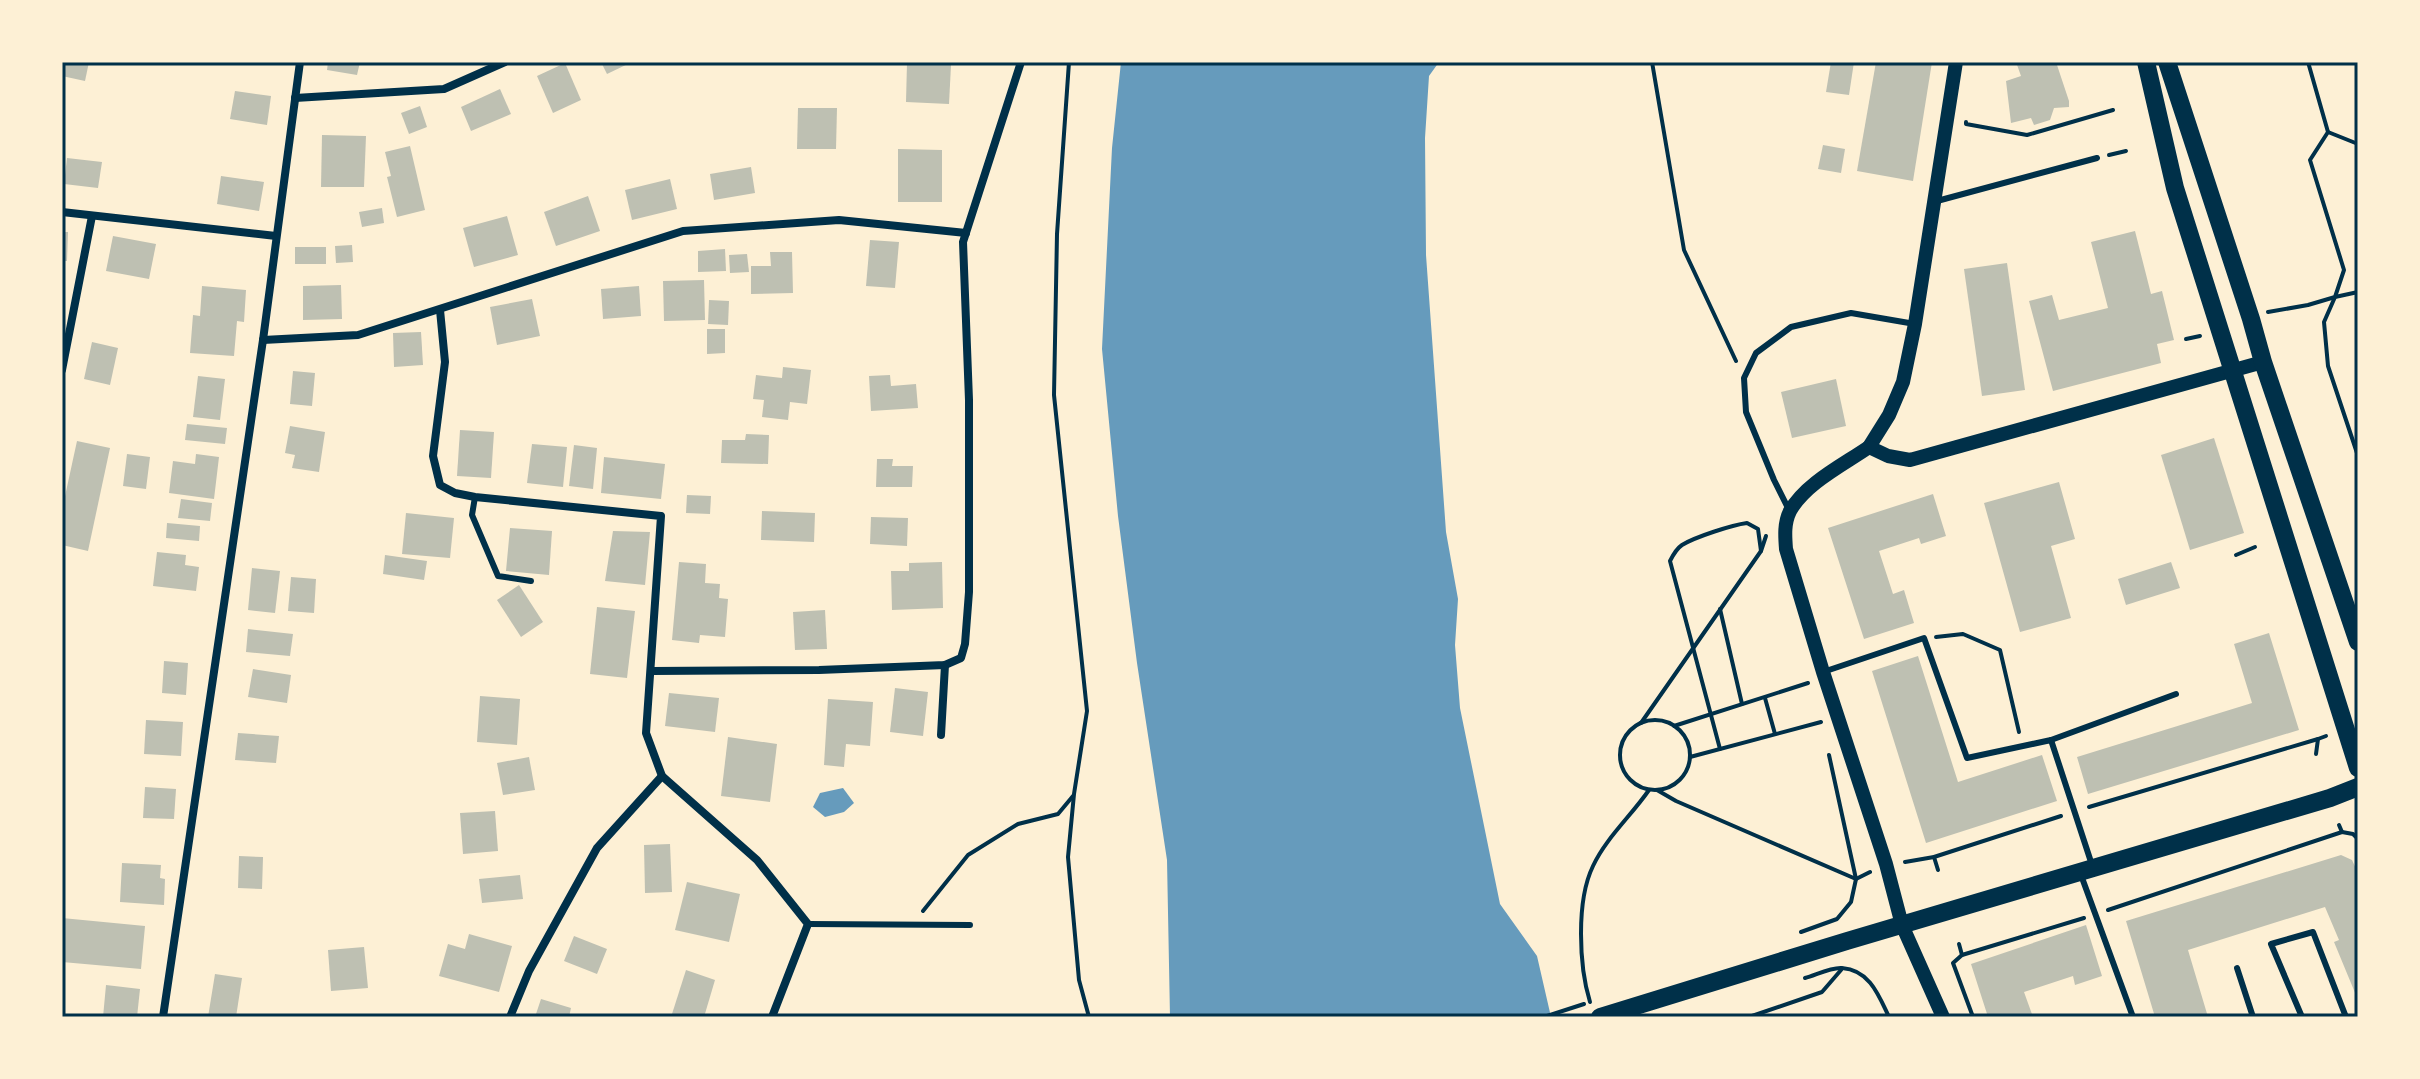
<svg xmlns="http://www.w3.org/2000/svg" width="2420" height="1079" font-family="Arial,sans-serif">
  <rect width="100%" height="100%" fill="#fdf0d5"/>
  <!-- water -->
  <g fill="#669bbc">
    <path d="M1121,62H1439L1429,76L1425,138L1426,255L1446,532L1458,599L1455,645L1460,708L1500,904L1537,956L1551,1017H1170L1167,860L1137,663L1118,516L1102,349L1112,148Z"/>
    <path d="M843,788L854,803L844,812L825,817L813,807L820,793Z"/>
  </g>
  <!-- building -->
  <g fill="#bec0b2">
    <path d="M63,62H89L85,81L62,76Z"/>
    <path d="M328,62H360L357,75L327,70Z"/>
    <path d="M601,62H632L607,74Z"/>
    <path d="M1831,62H1854L1849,95L1826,92Z"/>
    <path d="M1876,62H1932L1913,181L1857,171Z"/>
    <path d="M2016,62H2056L2069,101V107L2054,108L2050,120L2034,125L2031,118L2011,123L2006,81L2021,76Z"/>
    <path d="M565,63L581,100L553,113L537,76Z"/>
    <path d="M907,63L951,65L949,104L906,102Z"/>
    <path d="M500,89L511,114L471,131L461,107Z"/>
    <path d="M235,91L271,96L267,125L230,119Z"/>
    <path d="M420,106L427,127L409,134L401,113Z"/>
    <path d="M798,108H837L836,149H797Z"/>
    <path d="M322,135L366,136L364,187H321Z"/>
    <path d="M1823,145L1845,149L1841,173L1818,169Z"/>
    <path d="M410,146L425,210L397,217L387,177L391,176L385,152Z"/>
    <path d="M898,149L942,150V202H898Z"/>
    <path d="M67,158L102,162L98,188L64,184Z"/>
    <path d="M751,167L755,193L714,200L710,174Z"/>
    <path d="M221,176L264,182L259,211L217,204Z"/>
    <path d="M670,179L677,209L632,220L625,190Z"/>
    <path d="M588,196L600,231L556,246L544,212Z"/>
    <path d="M382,208L384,223L362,227L359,212Z"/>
    <path d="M507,216L518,255L474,267L463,228Z"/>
    <path d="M2135,231L2151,294L2162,291L2174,340L2157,344L2161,363L2053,391L2029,301L2052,295L2059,320L2108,308L2091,242Z"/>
    <path d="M62,232H68L67,261H62Z"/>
    <path d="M113,236L156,244L149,279L106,271Z"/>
    <path d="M870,240L899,242L895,288L866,286Z"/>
    <path d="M352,245L353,262L336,263L335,246Z"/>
    <rect x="295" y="247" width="31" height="17"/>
    <path d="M725,249L726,271L698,272V251Z"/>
    <path d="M770,252H792L793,293L751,294V266H771Z"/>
    <path d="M747,254L749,272L730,273L729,255Z"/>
    <path d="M2007,263L2025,390L1982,396L1964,269Z"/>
    <path d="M704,280L705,320L664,321L663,281Z"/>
    <path d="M341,285L342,319L303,320V286Z"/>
    <path d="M202,286L246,290L244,322L237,321L234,356L190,353L193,315L200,316Z"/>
    <path d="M639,286L641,316L603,319L601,289Z"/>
    <path d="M532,299L540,336L497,345L490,307Z"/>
    <path d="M709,300L729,301L728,325L708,324Z"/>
    <path d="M707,329H725V353L707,354Z"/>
    <path d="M421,332L423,365L394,367L393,333Z"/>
    <path d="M92,342L118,348L110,385L84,379Z"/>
    <path d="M783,367L811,370L807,404L790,402L788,420L762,417L764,400L753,399L756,375L782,378Z"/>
    <path d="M293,371L315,373L312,406L290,404Z"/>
    <path d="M890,375L891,386L916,384L918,408L871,411L869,376Z"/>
    <path d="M198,376L225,379L220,420L193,417Z"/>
    <path d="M1836,379L1846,426L1792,438L1781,392Z"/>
    <path d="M187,424L227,428L225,444L185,440Z"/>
    <path d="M290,426L325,432L319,472L292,468L295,455L285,453Z"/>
    <path d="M460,430L494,432L491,478L457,476Z"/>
    <path d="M746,434L769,435L768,464L721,463L722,440H745Z"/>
    <path d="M2214,438L2244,533L2190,550L2161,455Z"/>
    <path d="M77,441L110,448L88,551L62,545V510Z"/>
    <path d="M532,444L567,447L563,487L527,483Z"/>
    <path d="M574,445L597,448L593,489L569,486Z"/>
    <path d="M127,454L150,457L146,489L123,486Z"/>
    <path d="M196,454L219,457L214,499L169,493L173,461L195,464Z"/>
    <path d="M604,457L665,464L661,499L601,493Z"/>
    <path d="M877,459H893L892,466H913L912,487H876Z"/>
    <path d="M2059,482L2075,539L2051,546L2071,618L2020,632L1984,503Z"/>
    <path d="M1933,494L1946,536L1921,544L1919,538L1879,551L1893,594L1904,590L1914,623L1864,639L1828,528Z"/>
    <path d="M687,495L711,496L710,514L686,513Z"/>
    <path d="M181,499L212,503L210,521L178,518Z"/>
    <path d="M762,511L815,513L814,542L761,540Z"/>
    <path d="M406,513L454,518L450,558L402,554Z"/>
    <path d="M871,517L908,518L907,546L870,544Z"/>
    <path d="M167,523L200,526L199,541L166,538Z"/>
    <path d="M510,528L552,531L549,575L506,571Z"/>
    <path d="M613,531L650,532L645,585L605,581Z"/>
    <path d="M157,552L186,555L185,565L199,567L196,591L153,586Z"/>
    <path d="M385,555L427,561L424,580L383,574Z"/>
    <path d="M679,562L706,564L705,583L720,584L719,598L728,599L725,637L700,635L699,643L672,640Z"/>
    <path d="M942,562L943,608L892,610L891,571H909V563Z"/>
    <path d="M2171,562L2180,588L2126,605L2118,579Z"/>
    <path d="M252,568L280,571L275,613L248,610Z"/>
    <path d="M291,577L316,579L314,613L288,611Z"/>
    <path d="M519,585L543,622L521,637L497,600Z"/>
    <path d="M597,607L635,611L627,678L590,674Z"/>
    <path d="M825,610L827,649L795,650L793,612Z"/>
    <path d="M248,629L293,634L290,656L246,652Z"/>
    <path d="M2269,633L2299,730L2088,794L2077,757L2252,703L2234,644Z"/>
    <path d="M1918,656L1958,782L2042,755L2057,801L1926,843L1872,671Z"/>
    <path d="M164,661L188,663L186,695L162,693Z"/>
    <path d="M253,669L291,675L287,703L248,697Z"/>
    <path d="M895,688L928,692L923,736L890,732Z"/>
    <path d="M669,693L719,698L715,732L665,726Z"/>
    <path d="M480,696L520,699L517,745L477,742Z"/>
    <path d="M828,699L873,702L870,746L846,744L844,767L824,765Z"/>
    <path d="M146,720L183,722L181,756L144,754Z"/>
    <path d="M238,733L279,736L276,763L235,760Z"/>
    <path d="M728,737L777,744L770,802L721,796Z"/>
    <path d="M529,757L535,790L503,795L497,763Z"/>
    <path d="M145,787L176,789L174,819L143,818Z"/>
    <path d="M495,811L498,851L463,854L460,813Z"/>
    <path d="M670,844L672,892L645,893L644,845Z"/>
    <path d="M2341,855L2352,860L2358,873V1000L2334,942L2339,940L2325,907L2188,950L2208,1017H2155L2126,921Z"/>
    <path d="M239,856L263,857L262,889L238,888Z"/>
    <path d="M122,863L161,865L160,878L165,879L164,905L120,902Z"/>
    <path d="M520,875L523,899L482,903L479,879Z"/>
    <path d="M687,882L740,894L729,942L675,930Z"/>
    <path d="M62,918L145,926L141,969L62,962Z"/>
    <path d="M2086,925L2102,976L2075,985L2073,976L2024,992L2033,1017H1988L1971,964Z"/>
    <path d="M469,934L512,946L499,992L439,976L448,944L465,949Z"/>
    <path d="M574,936L607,949L597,974L564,961Z"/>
    <path d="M364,947L368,988L331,991L328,950Z"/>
    <path d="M686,970L715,980L704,1017H681L672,1014Z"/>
    <path d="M215,974L242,978L236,1017H208Z"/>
    <path d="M106,985L140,989L137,1017H103Z"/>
    <path d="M541,999L571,1008L569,1017H535Z"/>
  </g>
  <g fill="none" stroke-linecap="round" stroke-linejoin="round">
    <!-- path -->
    <g stroke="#003049" stroke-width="4">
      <path d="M1069,62L1057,234L1054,395L1087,711L1074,794L1068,857L1079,980L1089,1017"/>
      <path d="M1652,62L1684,250L1736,361"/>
      <path d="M1966,122V124L2027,135L2113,110"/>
      <path d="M2328,132L2358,144"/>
      <path d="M2109,155L2126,151"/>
      <path d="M2358,292L2335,297L2324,322L2328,366L2358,456"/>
      <path d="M2268,312L2308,305L2335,297L2344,270L2310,160L2328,132L2308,62"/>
      <path d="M2186,339L2200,336"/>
      <path d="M2236,555L2255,547"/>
      <path d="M1720,609L1742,704"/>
      <path d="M1936,637L1963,634L2000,650L2019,732"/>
      <path d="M1765,698L1775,734"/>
      <circle cx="1655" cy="755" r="35"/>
      <path d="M1641,723L1761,551L1766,536"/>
      <path d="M1674,726L1808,683"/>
      <path d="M1720,749L1670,561C1673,555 1676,549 1682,545C1695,537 1732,525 1747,523L1758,529L1761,551"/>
      <path d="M2316,754L2318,739L2326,736"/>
      <path d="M1690,757L1821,722"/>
      <path d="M1657,790L1676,801L1856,879L1870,872"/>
      <path d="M2089,807L2318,739"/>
      <path d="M2339,825L2342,832L2353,834L2358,839"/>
      <path d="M1934,857L1938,870"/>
      <path d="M1905,862L1934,857L2061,816"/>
      <path d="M2108,910L2342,832"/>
      <path d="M923,911L968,855L1018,824L1058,814L1073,796"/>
      <path d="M1801,932L1837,919L1851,902L1856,879L1829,755"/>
      <path d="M1959,944L1962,955"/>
      <path d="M1805,978C1816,975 1831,967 1842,968C1870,970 1879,996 1889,1017"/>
      <path d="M1590,1002C1579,966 1576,901 1593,866C1606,838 1631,816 1649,790"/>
      <path d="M1544,1017L1584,1004"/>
      <path d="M1749,1017L1822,992L1841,970"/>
      <path d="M1973,1017L1953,963L1962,955L2084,918"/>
    </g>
    <!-- service -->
    <g stroke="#003049" stroke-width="6">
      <path d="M1937,201L2097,158"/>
      <path d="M475,497L472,515L498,576L531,581"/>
      <path d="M1790,512L1774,480L1746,412L1744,378L1756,353L1791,327L1851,313L1915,324"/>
      <path d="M1823,672L1924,638L1967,758L2051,740L2092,865"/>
      <path d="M2051,740L2176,694"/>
      <path d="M2081,875L2133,1017"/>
      <path d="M808,924L970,925"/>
      <path d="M2237,968L2253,1017"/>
      <path d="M2302,1017L2271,944L2313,932L2346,1017"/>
    </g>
    <!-- minor -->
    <g stroke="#003049" stroke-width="8">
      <path d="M295,98L444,89L505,62"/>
      <path d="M62,212L276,236"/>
      <path d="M440,310L445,362L433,456L440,485L455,493L475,497L661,516L646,733L662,776L757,860L808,924L772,1017"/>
      <path d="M263,340L358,335L683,231L839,220L966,233"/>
      <path d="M62,370L92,216"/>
      <path d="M652,671L819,670L945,665L961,658L965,644L969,592V400L963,242L1021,62"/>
      <path d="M941,735L945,665"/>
      <path d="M163,1017L263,340L300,62"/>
      <path d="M510,1017L529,971L597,848L662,776"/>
    </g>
    <!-- tertiary -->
    <g stroke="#003049" stroke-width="14">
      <path d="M1869,447L1889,415L1903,382L1915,324L1956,62"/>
      <path d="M1943,1017L1902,925L1886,864L1823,672L1786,549C1785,536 1784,523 1790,511C1806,483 1843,465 1869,447L1888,456L1910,460L2263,362"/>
    </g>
    <!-- primary -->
    <g stroke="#003049" stroke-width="18">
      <path d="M2146,62L2175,188L2358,768"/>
      <path d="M2167,62L2251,319L2263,362L2358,642"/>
      <path d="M1600,1017L1847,941L2330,798L2358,787"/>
    </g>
  </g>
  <!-- border -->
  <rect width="2420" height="1079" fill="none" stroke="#fdf0d5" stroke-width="128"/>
  <rect x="64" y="64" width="2292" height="951" fill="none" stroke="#003049" stroke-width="3"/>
</svg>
